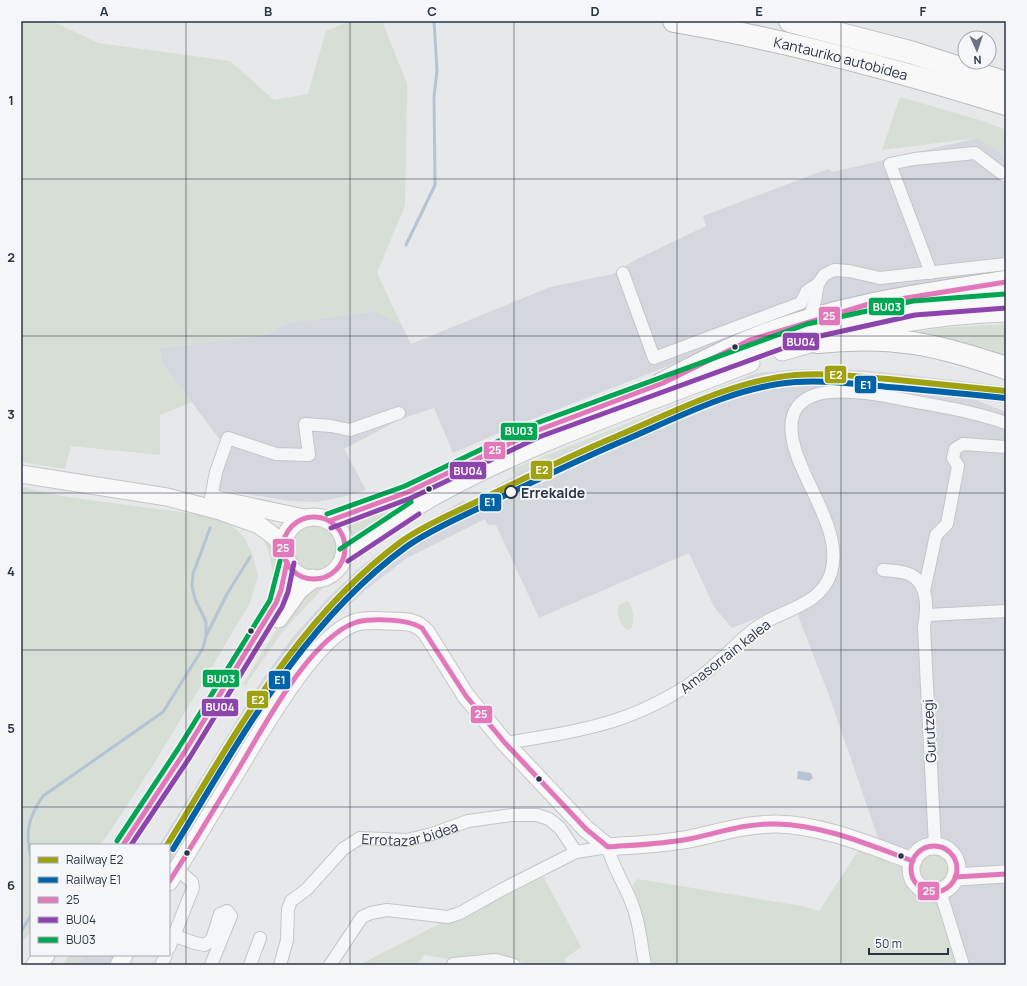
<svg xmlns="http://www.w3.org/2000/svg" width="1027" height="986" font-family="Manrope,sans-serif">
  <rect width="100%" height="100%" fill="#e6e8ea"/>
  <!-- built -->
  <g fill="#d4d7dd">
    <path d="M977,138L1006,156V275L735,340L517,425L453,453L434,408L401,419L344,449L366,490L342,497L316,502L291,501L209,488L211,471L220,440L161,361L160,348L265,335L288,323L375,311L401,324L411,344L550,287L613,274L635,260L706,226L703,216L828,169L833,172Z"/>
    <path d="M796,369L864,370L1006,386V403L976,400L1006,412V965H955L947,935L929,901L915,897L905,886L897,864L858,851L868,836L878,838L830,698L793,603L732,628L714,607L689,553L539,618L496,525H488L485,519L407,558L368,588L336,617L288,673L261,713L169,863V845H159L258,686L292,638L324,602L357,570L398,538L464,500L466,503L496,489L495,486L515,476L514,474L656,414L686,400L757,373Z"/>
    <path d="M85,955H114L108,965H77Z"/>
  </g>
  <!-- green -->
  <g fill="#d6ded6">
    <path d="M21,21H52L98,43L230,61L274,100L308,94L326,31L350,21H382L407,84L405,205L377,273L401,324L375,311L288,323L265,335L160,348L161,361L192,402L160,415V455L71,446L65,469L21,462Z"/>
    <path d="M900,97L983,121L1006,130V156L977,138L882,150Z"/>
    <path d="M1006,324V360L912,333L939,328Z"/>
    <path d="M686,400L656,414L514,474L512,469Z"/>
    <path d="M21,487L67,497L203,515L230,524L244,537L253,555L258,575L250,603L155,762L111,830L100,845H31V932L21,944Z"/>
    <path d="M423,493L353,541L345,524Z"/>
    <circle cx="313" cy="547" r="24"/>
    <path d="M260,534L274,547L277,560L280,575L270,594C275,573 272,553 260,534Z"/>
    <path d="M377,539L383,540L347,567L349,560Z"/>
    <path d="M328,583L282,632L245,686L243,684L291,606L318,586Z"/>
    <path d="M628,601C634,611 634,617 632,628L627,630C619,623 617,615 618,605Z"/>
    <path d="M858,851L897,864C901,875 904,890 915,897C922,901 932,900 937,908C946,921 951,950 955,965H650L644,925L633,885L638,879L802,906L819,911Z"/>
    <circle cx="934" cy="869" r="16"/>
    <path d="M541,872L581,947L564,959L568,965H527L519,960L504,956L449,959L424,955L417,965H359Z"/>
    <path d="M70,955H85L77,965H62Z"/>
  </g>
  <!-- water -->
  <path fill="#b4c4d5" d="M798,771L811,773L813,778L809,781L797,779Z"/>
  <g fill="none" stroke-linecap="round" stroke-linejoin="round">
    <!-- stream -->
    <g stroke="#b4c4d5" stroke-width="3">
      <path d="M406,245L435,185L434,97L437,70L434,21"/>
      <path d="M207,634L227,594L250,557"/>
      <path d="M31,858C25,832 28,818 43,796L163,712L203,648L206,636V622L195,599L192,586L193,574L210,528"/>
      <path d="M21,932L31,915"/>
    </g>
    <defs>
      <g id="street">
        <path d="M623,273L654,358L801,303L807,291L818,284"/>
        <path d="M931,273L890,164L914,159L975,153L1004,175"/>
        <path d="M811,320L808,321L815,301L818,284L824,275L834,270L849,271L880,278L1006,264"/>
        <path d="M211,498L216,472L228,438L276,454L309,455L305,424L331,426L350,430L399,413"/>
        <path d="M883,570C892,571 904,571 911,575C929,585 927,611 924,627L935,846"/>
        <path d="M924,591L936,535L947,524L958,466L953,458L955,449L963,444L1006,447"/>
        <path d="M927,615L1006,611"/>
        <path d="M505,743C580,731 633,724 697,679C720,664 740,637 762,624C787,609 821,604 831,573C844,530 801,482 793,441C778,370 874,394 912,401C944,407 975,412 1006,423"/>
        <path d="M940,891L963,965"/>
        <path d="M175,936L195,943L205,945L212,939L220,914L227,911L231,916L211,965"/>
        <path d="M169,948L193,888L192,882L177,869"/>
        <path d="M453,964L496,960L514,965"/>
        <path d="M161,965L166,955"/>
        <path d="M250,965L260,938"/>
        <path id="s1" d="M280,965L287,940L288,909L291,901L307,889L343,849L360,838L407,840L432,834L468,821L512,815H537L549,819L560,828L576,852"/>
        <path d="M330,965L362,917L371,913L387,910L448,917L460,913L503,889L576,852L608,847C612,867 625,884 632,904C640,923 641,945 645,965"/>
      </g>
      <g id="secondary">
        <path d="M782,352C856,330 929,315 1006,313"/>
        <path d="M731,360C757,350 782,340 808,331C872,311 940,302 1006,301"/>
        <path d="M21,474L167,497L220,511L259,525L275,537L283,546"/>
        <path d="M215,499L304,518"/>
        <circle cx="314" cy="548" r="31"/>
        <path d="M329,521L408,492L536,431L674,380"/>
        <path d="M344,555C377,533 411,508 446,490C543,438 649,403 751,363"/>
        <circle cx="934" cy="869" r="23"/>
        <path d="M955,877L1006,874"/>
        <path d="M169,882C191,847 212,811 234,776C257,738 313,637 354,623C365,619 379,621 390,621C406,622 415,620 426,632L466,696L505,743L586,829L608,847C635,845 663,844 689,839C718,833 745,824 776,824C823,825 869,845 913,861"/>
        <path d="M119,965L124,955"/>
      </g>
      <g id="primary">
        <path d="M278,618L299,589L312,579"/>
        <path d="M123,845L184,753L276,603L281,590L287,562"/>
        <path d="M36,965L45,955"/>
      </g>
      <g id="highway">
        <path id="s2" d="M674,21C786,40 897,70 1006,104"/>
        <path d="M790,21L910,52L1006,83"/>
        <path d="M817,342C891,334 936,344 1006,368"/>
        <path d="M663,383C691,369 720,353 750,341C831,307 919,295 1006,282"/>
      </g>
    </defs>
    <!-- street casing -->
    <use href="#street" stroke="#c4c6c8" stroke-width="14"/>
    <!-- secondary casing -->
    <use href="#secondary" stroke="#c4c6c8" stroke-width="19"/>
    <!-- primary casing -->
    <use href="#primary" stroke="#c2c5c8" stroke-width="21"/>
    <!-- highway casing -->
    <use href="#highway" stroke="#b8bbbf" stroke-width="24"/>
    <!-- street -->
    <use href="#street" stroke="#f5f6f7" stroke-width="12"/>
    <!-- secondary -->
    <use href="#secondary" stroke="#f8f8f8" stroke-width="17"/>
    <!-- primary -->
    <use href="#primary" stroke="#f8f8f8" stroke-width="19"/>
    <!-- highway -->
    <use href="#highway" stroke="#f8f8f8" stroke-width="22"/>
    <defs>
      <g id="bus-1">
        <circle cx="314" cy="548" r="31"/>
        <path d="M329,521L408,492L536,431L663,383L750,340L869,304L1006,282"/>
        <path d="M123,845L184,753L276,603L281,590L287,562"/>
        <circle cx="934" cy="869" r="23"/>
        <path d="M955,877L1006,874"/>
        <path d="M169,882C194,843 218,803 242,763C265,724 301,658 338,632C343,628 351,624 357,622C373,618 408,619 422,628L466,696L505,743L586,829L608,847C635,845 663,844 689,839C718,833 746,823 776,824C824,825 869,845 913,861"/>
      </g>
      <g id="bus-2">
        <path d="M331,528L411,498L539,437L811,338L915,315L1006,308"/>
        <path d="M348,561L419,514"/>
        <path d="M131,845L190,757L282,607L288,592L294,563"/>
      </g>
      <g id="bus-3">
        <path d="M327,514L405,486L534,424L807,324L913,301L1005,294"/>
        <path d="M340,549L411,502"/>
        <path d="M117,841L178,749L270,600L280,561"/>
      </g>
    </defs>
    <!-- bus-1 casing -->
    <use href="#bus-1" stroke="#f4f6f9" stroke-width="8"/>
    <!-- bus-2 casing -->
    <use href="#bus-2" stroke="#f4f6f9" stroke-width="8"/>
    <!-- bus-3 casing -->
    <use href="#bus-3" stroke="#f4f6f9" stroke-width="8"/>
    <!-- bus-1 -->
    <use href="#bus-1" stroke="#e278b9" stroke-width="5"/>
    <!-- bus-2 -->
    <use href="#bus-2" stroke="#8e44ad" stroke-width="5"/>
    <!-- bus-3 -->
    <use href="#bus-3" stroke="#00a651" stroke-width="5"/>
    <defs>
      <path id="rail-1" d="M167,845C235,736 296,619 402,541C426,524 454,513 480,500C525,478 569,456 615,437C671,413 734,380 795,375C826,373 857,376 888,379C927,383 967,387 1006,391"/>
      <path id="rail-2" d="M173,849C240,740 301,624 406,547C430,530 457,519 483,506C528,484 572,463 618,443C673,420 735,386 796,382C827,380 857,384 888,387C927,390 966,394 1005,398"/>
    </defs>
    <!-- rail-1 casing -->
    <use href="#rail-1" stroke="#f4f6f9" stroke-width="9"/>
    <!-- rail-2 casing -->
    <use href="#rail-2" stroke="#f4f6f9" stroke-width="9"/>
    <!-- rail-1 -->
    <use href="#rail-1" stroke="#9fa20e" stroke-width="6"/>
    <!-- rail-2 -->
    <use href="#rail-2" stroke="#0063a9" stroke-width="6"/>
  </g>
  <!-- grid -->
  <path fill="none" stroke="#2b3445" stroke-width="1" stroke-opacity="0.55" d="M186,21V965M350,21V965M514,21V965M677,21V965M841,21V965M21,179H1006M21,336H1006M21,493H1006M21,650H1006M21,807H1006"/>
  <!-- markers -->
  <g fill="#2b3445" stroke="#f4f6f9" stroke-width="1.5">
    <circle cx="735" cy="347" r="3.5"/>
    <circle cx="429" cy="489" r="3.5"/>
    <circle cx="251" cy="631" r="3.5"/>
    <circle cx="539" cy="779" r="3.5"/>
    <circle cx="187" cy="853" r="3.5"/>
    <circle cx="901" cy="856" r="3.5"/>
  </g>
  <circle fill="#f4f6f9" stroke="#2b3445" stroke-width="2" cx="511" cy="492" r="6"/>
  <g text-anchor="middle" dominant-baseline="central" stroke-width="4" stroke-linejoin="round" paint-order="stroke">
    <!-- street labels -->
    <g font-size="14" fill="#2b3445" stroke="#f4f6f9">
      <text stroke="none"><textPath href="#s2" startOffset="171">Kantauriko autobidea</textPath></text>
      <text transform="translate(725 656) rotate(-38)">Amasorrain kalea</text>
      <text transform="translate(929 731) rotate(-93)">Gurutzegi</text>
      <text stroke="none"><textPath href="#s1" startOffset="210">Errotazar bidea</textPath></text>
    </g>
    <!-- stop labels -->
    <g font-size="14" font-weight="bold" fill="#2b3445" stroke="#f4f6f9" text-anchor="start">
      <text x="521" y="492">Errekalde</text>
    </g>
  </g>
  <g stroke="#f4f6f9" stroke-width="1.5">
    <rect x="868" y="297" width="37" height="19" rx="4" fill="#00a651"/>
    <rect x="818" y="306" width="23" height="20" rx="4" fill="#e278b9"/>
    <rect x="782" y="332" width="38" height="19" rx="4" fill="#8e44ad"/>
    <rect x="824" y="365" width="23" height="19" rx="4" fill="#9fa20e"/>
    <rect x="854" y="375" width="23" height="19" rx="4" fill="#0063a9"/>
    <rect x="500" y="422" width="38" height="19" rx="4" fill="#00a651"/>
    <rect x="483" y="441" width="23" height="19" rx="4" fill="#e278b9"/>
    <rect x="530" y="460" width="23" height="20" rx="4" fill="#9fa20e"/>
    <rect x="449" y="461" width="38" height="19" rx="4" fill="#8e44ad"/>
    <rect x="479" y="493" width="23" height="19" rx="4" fill="#0063a9"/>
    <rect x="272" y="538" width="23" height="20" rx="4" fill="#e278b9"/>
    <rect x="202" y="669" width="38" height="19" rx="4" fill="#00a651"/>
    <rect x="268" y="670" width="23" height="20" rx="4" fill="#0063a9"/>
    <rect x="246" y="690" width="23" height="19" rx="4" fill="#9fa20e"/>
    <rect x="201" y="698" width="38" height="19" rx="4" fill="#8e44ad"/>
    <rect x="470" y="705" width="23" height="19" rx="4" fill="#e278b9"/>
    <rect x="917" y="881" width="23" height="20" rx="4" fill="#e278b9"/>
  </g>
  <g font-size="11" text-anchor="middle" font-weight="bold" fill="#fff">
    <text x="887" y="311">BU03</text>
    <text x="829" y="320">25</text>
    <text x="801" y="346">BU04</text>
    <text x="836" y="379">E2</text>
    <text x="866" y="389">E1</text>
    <text x="519" y="435">BU03</text>
    <text x="495" y="454">25</text>
    <text x="542" y="474">E2</text>
    <text x="468" y="475">BU04</text>
    <text x="490" y="506">E1</text>
    <text x="283" y="552">25</text>
    <text x="221" y="683">BU03</text>
    <text x="280" y="684">E1</text>
    <text x="258" y="704">E2</text>
    <text x="220" y="711">BU04</text>
    <text x="481" y="718">25</text>
    <text x="929" y="895">25</text>
  </g>
  <!-- border -->
  <rect width="1027" height="986" fill="none" stroke="#f4f6f9" stroke-width="44"/>
  <!-- legend -->
  <rect x="30" y="844" width="140" height="112" fill="#f4f6f9" stroke="#a4a8b1"/>
  <rect x="38" y="857" width="20" height="6" fill="#9fa20e" stroke="#a4a8b1"/>
  <text x="66" y="864" font-size="12" fill="#2b3445">Railway E2</text>
  <rect x="38" y="877" width="20" height="6" fill="#0063a9" stroke="#a4a8b1"/>
  <text x="66" y="884" font-size="12" fill="#2b3445">Railway E1</text>
  <rect x="38" y="897" width="20" height="6" fill="#e278b9" stroke="#a4a8b1"/>
  <text x="66" y="904" font-size="12" fill="#2b3445">25</text>
  <rect x="38" y="917" width="20" height="6" fill="#8e44ad" stroke="#a4a8b1"/>
  <text x="66" y="924" font-size="12" fill="#2b3445">BU04</text>
  <rect x="38" y="937" width="20" height="6" fill="#00a651" stroke="#a4a8b1"/>
  <text x="66" y="944" font-size="12" fill="#2b3445">BU03</text>
  <!-- north arrow -->
  <g transform="translate(977 50) rotate(177)"><circle r="19" fill="#f4f6f9" stroke="#a4a8b1"/>
  <path d="M0-3L7 15L0 10L-7 15Z" fill="#6c737f"/>
  <text y="-6" font-size="11" font-weight="bold" text-anchor="middle" fill="#2b3445">N</text>
  </g>
  <!-- scale -->
  <path d="M869 948v6h79v-6" fill="none" stroke="#2b3445" stroke-width="2"/>
  <text x="875" y="948" font-size="12" fill="#2b3445" stroke="#f4f6f9" stroke-width="3" paint-order="stroke">50 m</text>
  <rect x="22" y="22" width="983" height="942" fill="none" stroke="#2b3445" stroke-width="1.5"/>
  <g font-size="13" text-anchor="middle" font-weight="bold" fill="#2b3445">
    <text x="104" y="16">A</text>
    <text x="268" y="16">B</text>
    <text x="432" y="16">C</text>
    <text x="595" y="16">D</text>
    <text x="759" y="16">E</text>
    <text x="923" y="16">F</text>
    <text x="11" y="105">1</text>
    <text x="11" y="262">2</text>
    <text x="11" y="419">3</text>
    <text x="11" y="576">4</text>
    <text x="11" y="733">5</text>
    <text x="11" y="890">6</text>
  </g>
</svg>
